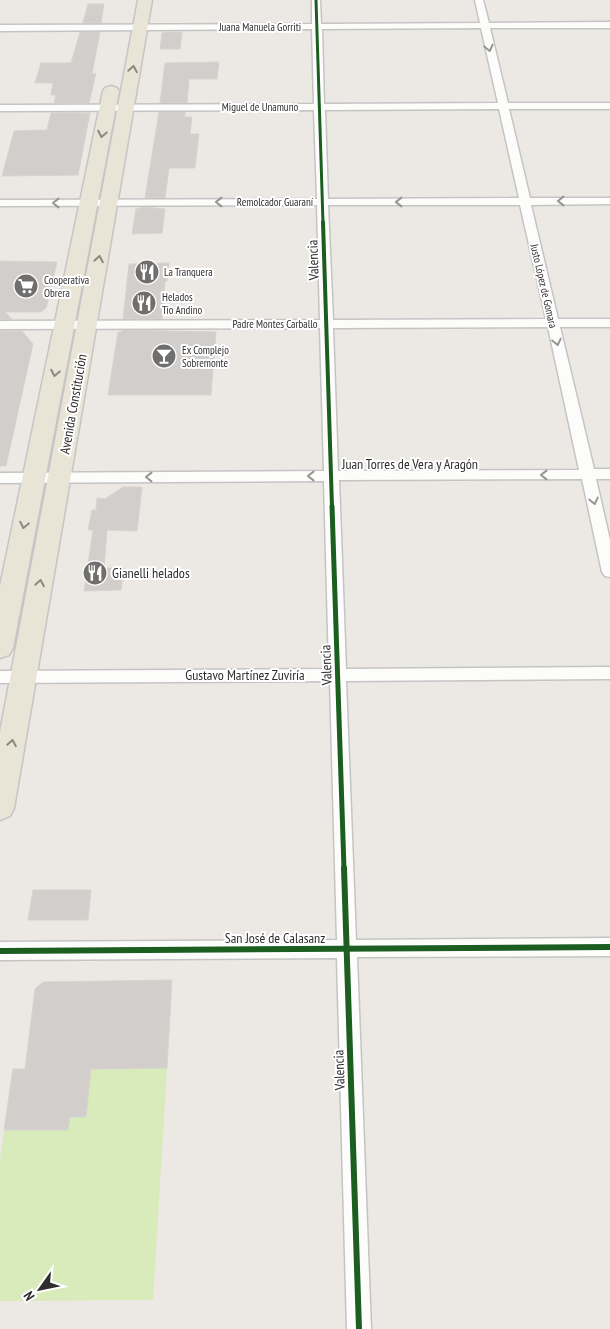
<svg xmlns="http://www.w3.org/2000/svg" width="610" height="1329" font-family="'PT Sans Narrow',sans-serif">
  <rect width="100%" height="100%" fill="#ece8e4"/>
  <!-- pitch -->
  <path fill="#d9eabb" d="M167,1068L153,1300L0,1301V1160L13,1069Z"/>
  <!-- building -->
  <g fill="#d1cecb" stroke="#d7d4d0">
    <path d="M88,4H104L101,23H83Z"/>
    <path d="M80,32H100L92,74L96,73L89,103H54L56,95H51L53,83H35L41,63H71Z"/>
    <path d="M165,32H182L180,49H160L162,33Z"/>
    <path d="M219,62L217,79H189L187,103H160L165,63Z"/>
    <path d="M159,112H185V117H192L190,134H199L195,168H169L165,198H145Z"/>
    <path d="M51,113H90L78,175L2,176L14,131L47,130Z"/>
    <path d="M144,207L165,209L162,233L132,234L136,209Z"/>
    <path d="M0,261L57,262L46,308L41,312H5L12,319H0Z"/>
    <path d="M169,263L167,281H165L162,319H123L129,264Z"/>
    <path d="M122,330L216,332L211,395H108L118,332H122Z"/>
    <path d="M0,331H22L33,344L6,466H0Z"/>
    <path d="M123,487H142L137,531L107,530L104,568H124L121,590L84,591L93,530H88L92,510H96L97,498L105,499Z"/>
    <path d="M33,890H91L88,920H28Z"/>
    <path d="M172,980L167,1068L91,1069L86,1117H70L68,1130H4L13,1069H25L35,989L43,982Z"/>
  </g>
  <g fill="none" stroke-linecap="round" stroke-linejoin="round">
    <defs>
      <path id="minor" d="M312,0H320L321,24L480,23L475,0H483L489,23L610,22V28H490L508,103H610V109H509L530,198H610V204L531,205L558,319H610V327H560L594,469H610V479H596L610,540V577L605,576L602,572L582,479L339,480L346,669L610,667V679L346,681L356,940L610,938V956L357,957L371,1329H347L337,958L0,960V942L337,940L330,681L0,683V671L329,669L324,481L0,483V473L324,471L320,328L0,329V321L320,320L317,205L0,206V200L317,199L314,110L0,111V105L314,104L312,29L0,31V25L312,24ZM481,28L498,103L324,104L322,29ZM499,109L519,198L328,199L325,110ZM328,205H520L546,319L333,320ZM548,327L579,470L338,471L333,328Z"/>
      <g id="primary">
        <path d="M138,0H152L14,808L10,816L0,820V732Z"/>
        <path d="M111,86L117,88L119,91L13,648L9,655L0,658V586L103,91L105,88Z"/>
      </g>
    </defs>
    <!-- minor casing -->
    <use href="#minor" stroke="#c5c4c5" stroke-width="3"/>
    <!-- primary casing -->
    <use href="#primary" stroke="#c6c5c4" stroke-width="3"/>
    <!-- minor -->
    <use href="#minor" fill="#fcfcfb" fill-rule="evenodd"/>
    <!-- primary -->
    <use href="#primary" fill="#e8e4d6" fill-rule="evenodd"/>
    <defs>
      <path id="cycleway-far3" d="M316,0L323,223"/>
      <path id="cycleway-far2" d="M323,222L332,507"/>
      <path id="cycleway-far1" d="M332,506L344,869"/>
      <g id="cycleway">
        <path d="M344,868L359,1329"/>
        <path d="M0,951L610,947"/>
      </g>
    </defs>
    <!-- cycleway-far3 casing -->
    <use href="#cycleway-far3" stroke="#fff" stroke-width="5"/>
    <!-- cycleway-far2 casing -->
    <use href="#cycleway-far2" stroke="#fff" stroke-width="6"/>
    <!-- cycleway-far1 casing -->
    <use href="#cycleway-far1" stroke="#fff" stroke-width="8"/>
    <!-- cycleway casing -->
    <use href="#cycleway" stroke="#fff" stroke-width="9"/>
    <!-- cycleway-far3 -->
    <use href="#cycleway-far3" stroke="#1b5e20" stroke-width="3"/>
    <!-- cycleway-far2 -->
    <use href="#cycleway-far2" stroke="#1b5e20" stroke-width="4"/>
    <!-- cycleway-far1 -->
    <use href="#cycleway-far1" stroke="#1b5e20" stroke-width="5"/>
    <!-- cycleway -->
    <use href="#cycleway" stroke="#1b5e20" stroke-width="6"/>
  </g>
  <!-- one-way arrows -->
  <defs><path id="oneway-chevron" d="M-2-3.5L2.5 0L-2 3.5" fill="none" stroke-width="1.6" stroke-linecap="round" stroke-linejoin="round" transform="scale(1.25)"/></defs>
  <g stroke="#959594">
    <use href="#oneway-chevron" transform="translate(489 48) rotate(77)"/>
    <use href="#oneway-chevron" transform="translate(561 201) rotate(180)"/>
    <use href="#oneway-chevron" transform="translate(219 202) rotate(180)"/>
    <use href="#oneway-chevron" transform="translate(399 202) rotate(180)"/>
    <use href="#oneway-chevron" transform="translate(56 203) rotate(180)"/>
    <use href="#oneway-chevron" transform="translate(557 342) rotate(77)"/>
    <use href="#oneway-chevron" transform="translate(544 475) rotate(180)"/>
    <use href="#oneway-chevron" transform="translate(311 476) rotate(180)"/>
    <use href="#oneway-chevron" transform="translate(149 477) rotate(180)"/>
    <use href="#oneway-chevron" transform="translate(594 501) rotate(77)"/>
  </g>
  <g stroke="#8b8982">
    <use href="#oneway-chevron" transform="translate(133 69) rotate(-80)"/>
    <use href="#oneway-chevron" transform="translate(102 134) rotate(101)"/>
    <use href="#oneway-chevron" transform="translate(99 259) rotate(-80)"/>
    <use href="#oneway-chevron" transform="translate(55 373) rotate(101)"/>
    <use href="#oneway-chevron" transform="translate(24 525) rotate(101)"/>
    <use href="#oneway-chevron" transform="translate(40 583) rotate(-80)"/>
    <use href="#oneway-chevron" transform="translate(12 743) rotate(-80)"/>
  </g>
  <!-- icons -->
  <defs>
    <symbol id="restaurant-disc" viewBox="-11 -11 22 22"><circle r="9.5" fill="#706f6e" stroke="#fff"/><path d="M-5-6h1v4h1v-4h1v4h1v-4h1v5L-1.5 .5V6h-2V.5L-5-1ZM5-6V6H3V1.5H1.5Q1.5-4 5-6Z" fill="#fff"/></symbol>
    <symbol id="supermarket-disc" viewBox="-11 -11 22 22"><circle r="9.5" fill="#706f6e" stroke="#fff"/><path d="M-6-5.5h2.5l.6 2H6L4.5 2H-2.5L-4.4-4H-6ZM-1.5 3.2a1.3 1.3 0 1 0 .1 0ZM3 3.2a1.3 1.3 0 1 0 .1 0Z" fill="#fff"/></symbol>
    <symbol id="bar-disc" viewBox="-11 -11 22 22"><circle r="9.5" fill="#706f6e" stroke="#fff"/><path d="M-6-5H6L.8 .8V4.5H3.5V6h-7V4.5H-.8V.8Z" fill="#fff"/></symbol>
  </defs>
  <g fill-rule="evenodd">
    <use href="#restaurant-disc" x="133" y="258" width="28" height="28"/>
    <use href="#supermarket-disc" x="12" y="272" width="28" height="28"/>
    <use href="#restaurant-disc" x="130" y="289" width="28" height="28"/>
    <use href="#bar-disc" x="150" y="342" width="28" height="28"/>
    <use href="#restaurant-disc" x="81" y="559" width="28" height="28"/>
  </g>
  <g text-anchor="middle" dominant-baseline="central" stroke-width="4" stroke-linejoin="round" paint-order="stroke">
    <!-- far-street labels -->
    <g font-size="11" fill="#2e2e2e" stroke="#fff">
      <text x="260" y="27">Juana Manuela Gorriti</text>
      <text x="260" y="107">Miguel de Unamuno</text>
      <text x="275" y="202">Remolcador Guaraní</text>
      <text transform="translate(544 286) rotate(77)">Justo López de Gomara</text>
      <text x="275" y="324">Padre Montes Carballo</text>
    </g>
    <!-- far-poi labels -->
    <g font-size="11" fill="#2e2e2e" stroke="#fff" text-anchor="start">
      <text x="164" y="272">La Tranquera</text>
      <text x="44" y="280">Cooperativa<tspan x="44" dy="13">Obrera</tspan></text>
      <text x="162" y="297">Helados<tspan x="162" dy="13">Tío Andino</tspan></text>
      <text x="182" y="350">Ex Complejo<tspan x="182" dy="13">Sobremonte</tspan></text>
    </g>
    <!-- street labels -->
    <g font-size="14" fill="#2e2e2e" stroke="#fff">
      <text transform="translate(313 260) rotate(-92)">Valencia</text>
      <text transform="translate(73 404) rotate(-80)">Avenida Constitución</text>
      <text x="410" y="464">Juan Torres de Vera y Aragón</text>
      <text transform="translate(326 665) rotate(-92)">Valencia</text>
      <text x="245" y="675">Gustavo Martínez Zuviría</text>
      <text x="275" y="938">San José de Calasanz</text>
      <text transform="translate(339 1070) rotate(-92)">Valencia</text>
    </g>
    <!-- poi labels -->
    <g font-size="14" fill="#2e2e2e" stroke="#fff" text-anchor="start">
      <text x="112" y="573">Gianelli helados</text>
    </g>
  </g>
  <!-- north arrow -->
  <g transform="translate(40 1289) rotate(237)" stroke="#ffffff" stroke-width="4" paint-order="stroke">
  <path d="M0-4L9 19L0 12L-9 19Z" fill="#2e2e2e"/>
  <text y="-8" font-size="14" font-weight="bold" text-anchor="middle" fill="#2e2e2e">N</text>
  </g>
</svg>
